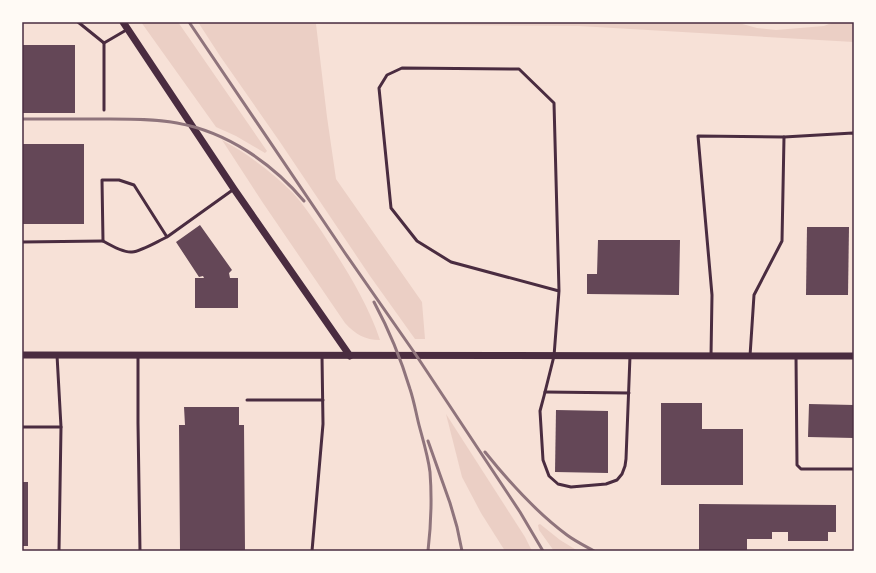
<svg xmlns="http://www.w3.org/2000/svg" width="876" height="573" font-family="Lora,serif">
  <rect width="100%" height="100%" fill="#f7e1d7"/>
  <!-- green -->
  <g fill="#ebcfc5">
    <path d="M141,22H178L267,151L265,153L236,136L216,127Z"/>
    <path d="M198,22H735L757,28L776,30L824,26L834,22H854V42L579,26L316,24L327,117L336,179L422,302L425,339H415L370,276L280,142L220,56Z"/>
    <path d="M222,140C248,154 272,172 293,193C304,205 313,219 322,232C344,266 367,301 380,340C365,340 355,334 345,323L263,203Z"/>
    <path d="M446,414L525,537L532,551H505L481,513L462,477Z"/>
    <path d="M540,524L560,540L578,551H554L539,530L538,525Z"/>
  </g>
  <!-- building -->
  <g fill="#644757">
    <rect x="22" y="45" width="53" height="68"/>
    <rect x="22" y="144" width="62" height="80"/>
    <path d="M200,225L232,270L229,273L230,278H238V308H195V278H204L203,276L199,277L176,242Z"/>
    <path d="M807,227H849L848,295H806Z"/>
    <path d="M598,240H680L679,295L587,294V274H597Z"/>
    <path d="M661,403H702V429H743V485H661Z"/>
    <path d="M809,404L854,405V438L808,437Z"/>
    <path d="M184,407H239V425H244L245,551H180L179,425H185Z"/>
    <path d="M556,410L608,411V473L555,472Z"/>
    <rect x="22" y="482" width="6" height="64"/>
    <path d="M699,504L836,505V532H828V541H788V532H772V539H747V551H699Z"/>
  </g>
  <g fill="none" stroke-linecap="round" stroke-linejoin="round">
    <!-- service -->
    <g stroke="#4a2c40" stroke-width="3">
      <path d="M78,22L104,43"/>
      <path d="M104,110V43L128,29"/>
      <path d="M167,237C158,241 142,251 132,252C125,253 110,245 103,241L102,180H119L134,185L167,237L234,189"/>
      <path d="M22,242L103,241"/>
      <path d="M559,291L451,262L417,241L391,208L379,88L387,75L402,68L519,69L554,103L559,291L554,356L544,396L540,411L543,460L549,476L558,484L571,487L606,484L617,480L622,474L625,466L626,459L630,356"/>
      <path d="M57,355L61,427L59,551"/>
      <path d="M138,355V423L140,551"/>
      <path d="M711,356L712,295L698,136L784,137L853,133L854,134"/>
      <path d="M750,356L754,295L782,241L784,137"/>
      <path d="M796,356L797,465L801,469H854"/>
      <path d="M545,392L629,393"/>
      <path d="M247,400H323"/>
      <path d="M22,427H61"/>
      <path d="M312,551L323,424L322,356"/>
    </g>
    <!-- tertiary -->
    <g stroke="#4a2c40" stroke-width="7">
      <path d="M123,22L234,189L350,356"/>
      <path d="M22,355L854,356"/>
    </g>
    <!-- rail -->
    <g stroke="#8f747c" stroke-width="3">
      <path d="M189,22L345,253L416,355L520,512L543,551"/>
      <path d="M22,119C51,119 81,119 110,119C133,119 155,119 177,123C227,132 272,163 304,201"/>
      <path d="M374,302C389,330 401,359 410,389C414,401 416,413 419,425C423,440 428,456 430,472C432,498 431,525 428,551"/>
      <path d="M428,441L450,503L457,527L462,551"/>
      <path d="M485,452C509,482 536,512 567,535C575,541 585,546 594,551"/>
    </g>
  </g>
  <!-- border -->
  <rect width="876" height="573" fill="none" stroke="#fffaf5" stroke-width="46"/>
  <rect x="23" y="23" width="830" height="527" fill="none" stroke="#4a2c40" stroke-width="1.5"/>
</svg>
